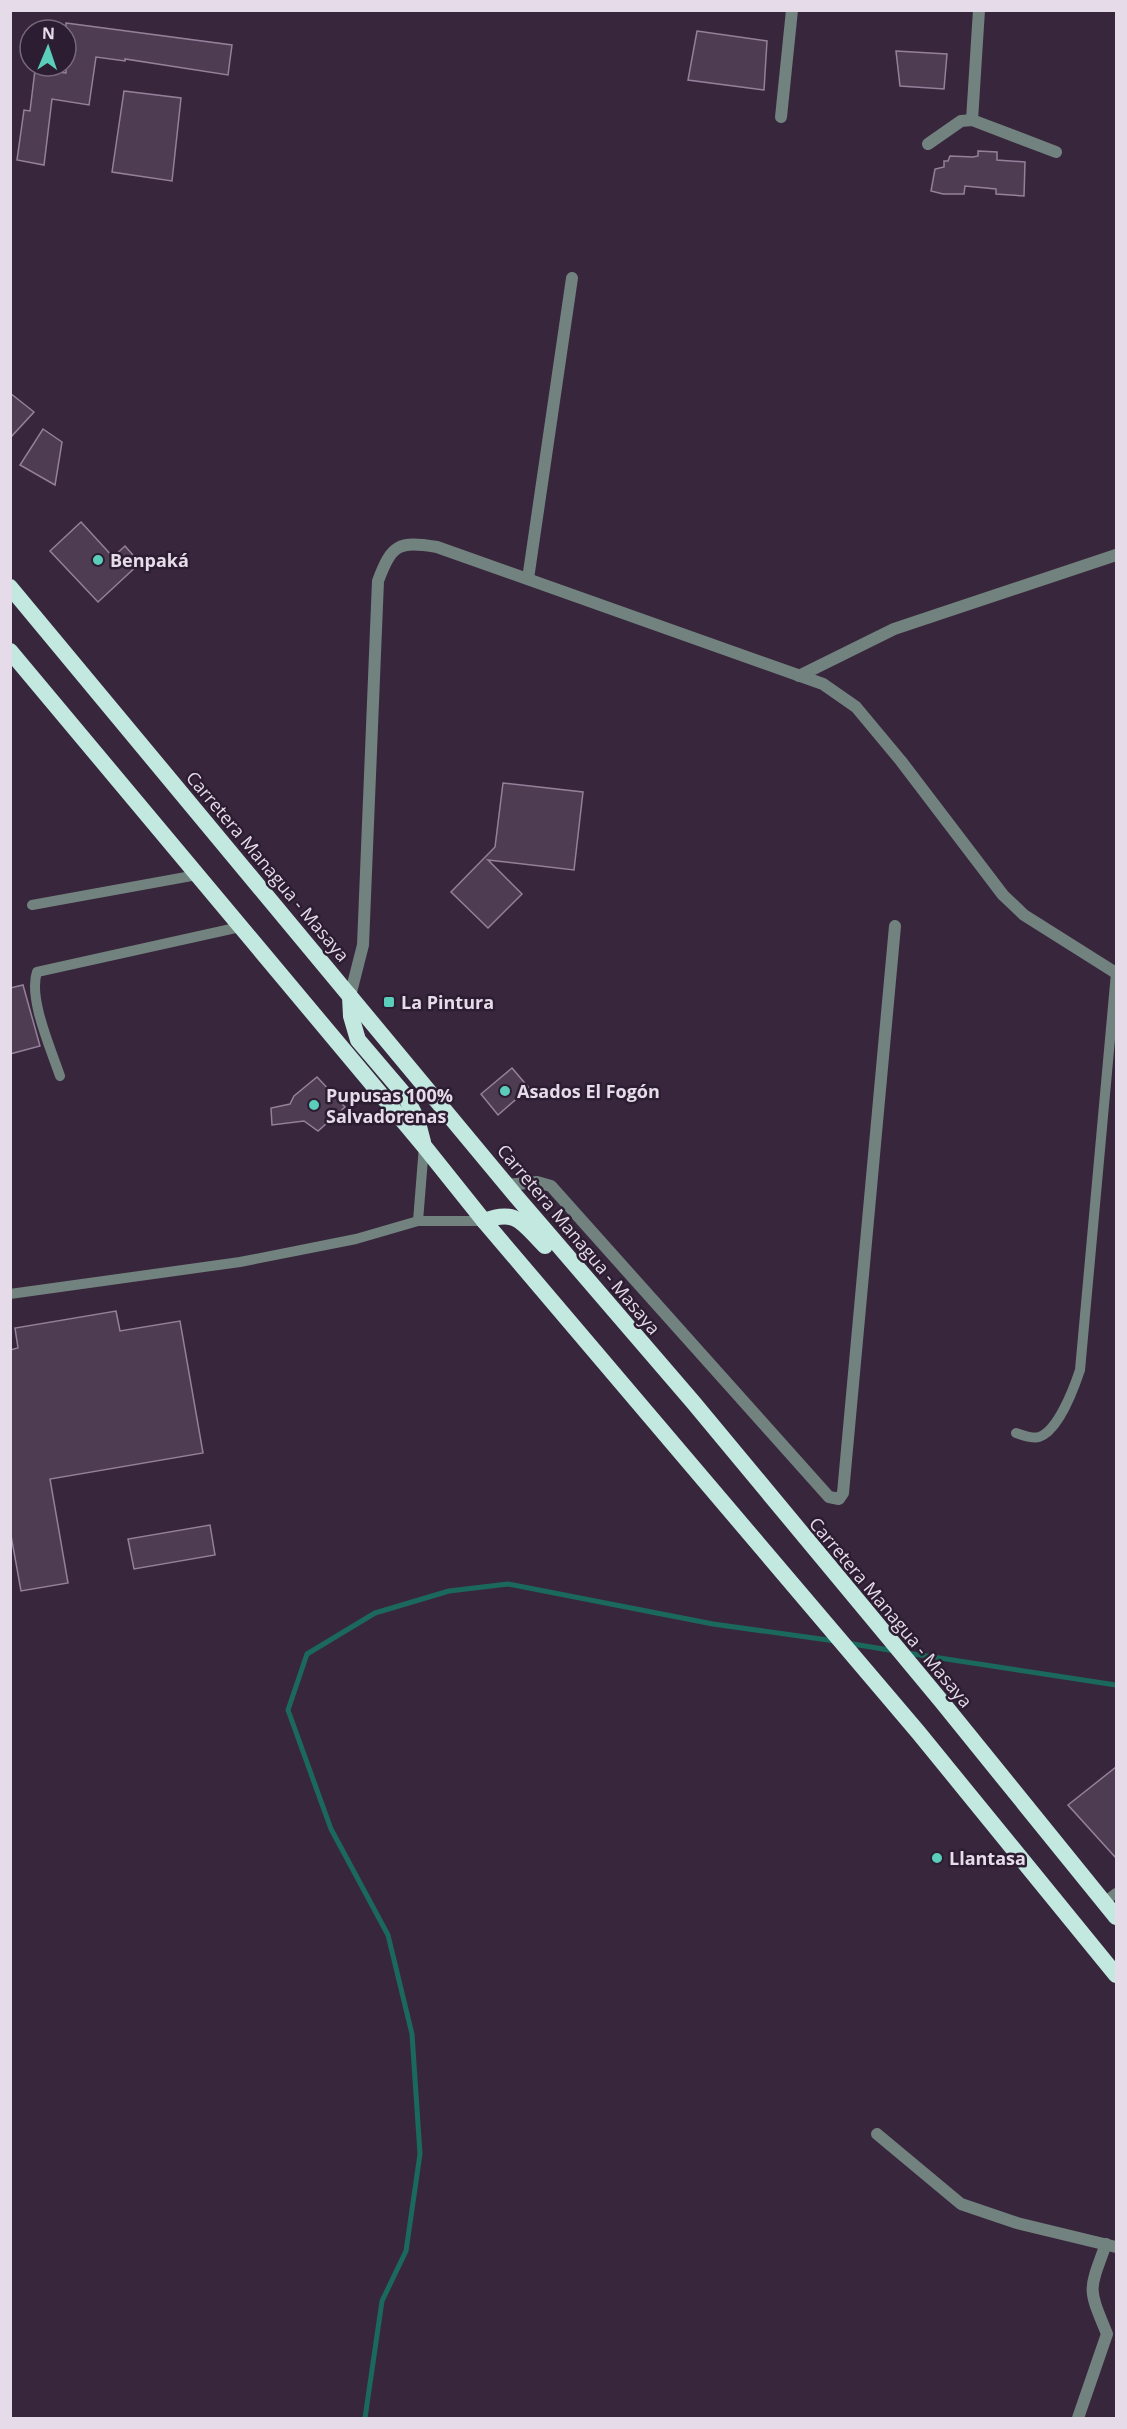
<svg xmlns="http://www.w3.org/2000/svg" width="1127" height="2429" font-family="'Open Sans',sans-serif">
  <rect width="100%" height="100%" fill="#38273c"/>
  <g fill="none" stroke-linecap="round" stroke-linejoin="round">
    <!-- stream -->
    <g stroke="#1b695d" stroke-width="5">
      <path d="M847,1643L895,1651"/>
      <path d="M907,1653L1116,1685"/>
      <path d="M365,2418L382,2301L406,2251L420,2154L412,2034L388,1935L331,1829L288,1710L307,1654L375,1613L449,1591L508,1584L713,1624L835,1641"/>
    </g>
  </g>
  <!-- building -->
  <g fill="#4e3c53" stroke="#94809a" stroke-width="1.5">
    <path d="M66,23L232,45L228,75L125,59V61L96,57L89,105L52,99L44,165L17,160L24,110L30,111L35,70L66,73Z"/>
    <path d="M697,31L767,41L764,90L688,80Z"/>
    <path d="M896,51L947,54L944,89L900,86Z"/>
    <path d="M124,91L181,98L172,181L112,172Z"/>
    <path d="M978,151L997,152V160L1025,162L1024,196L996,194V189L965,186L964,194H943L931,191L935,169L944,167V161H948L950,156L973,157L978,156Z"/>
    <path d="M10,393L34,412L10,438Z"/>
    <path d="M43,429L62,442L55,485L20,465Z"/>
    <path d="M81,522L113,557L125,546L140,563L98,602L50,551Z"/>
    <path d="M503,783L583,792L574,870L488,860L522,894L488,928L451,892L495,847Z"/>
    <path d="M23,985L40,1046L10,1054V988Z"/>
    <path d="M512,1068L529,1088L498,1115L481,1094Z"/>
    <path d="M317,1077L345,1107L318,1131L304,1121L272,1125L271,1108L290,1104L294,1096Z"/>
    <path d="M116,1311L120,1331L180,1321L203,1453L50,1479L68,1583L21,1591L10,1530V1350L18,1348L15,1328Z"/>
    <path d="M210,1525L215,1555L134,1569L128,1539Z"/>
    <path d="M1116,1767V1858L1068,1805Z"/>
  </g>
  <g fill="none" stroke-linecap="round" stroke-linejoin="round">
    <!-- service -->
    <g stroke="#72827f" stroke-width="10">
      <path d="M32,905L197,875"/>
      <path d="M60,1076C51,1049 28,998 37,972L240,927"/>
      <path d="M418,1221L424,1146"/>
      <path d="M10,1294L240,1262L356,1239L418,1221H484"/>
      <path d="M1016,1433C1023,1435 1032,1439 1039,1437C1058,1431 1074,1388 1080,1370L1116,973"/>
      <path d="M1104,1902L1116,1893"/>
    </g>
    <!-- minor -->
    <g stroke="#72827f" stroke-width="12">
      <path d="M781,117L792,10"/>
      <path d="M972,120L979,10"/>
      <path d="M928,144L961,121L972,120L1056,152"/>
      <path d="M528,579L572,278"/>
      <path d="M799,676L894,629L1116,555"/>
      <path d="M350,996L363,945L378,581C392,544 398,541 437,547L823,684L856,707L901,761L1003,895L1024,915L1116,973"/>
      <path d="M507,1185L537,1182L551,1186L829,1497L839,1499L843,1493L895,926"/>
      <path d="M877,2134L961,2204L1017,2223L1116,2247"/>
      <path d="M1078,2418L1107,2334C1088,2287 1088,2293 1106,2244"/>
    </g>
    <!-- trunk -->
    <g stroke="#c2e8e0" stroke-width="16">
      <path d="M10,587L515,1195L693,1402L942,1702L1116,1917"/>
      <path d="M10,651L424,1146L484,1221L918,1732L1116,1975"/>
      <path d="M350,996L351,1016L358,1040L404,1094L417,1119L423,1142"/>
      <path d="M484,1221C517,1208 523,1224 545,1246"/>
    </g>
  </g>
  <!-- markers -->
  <g fill="#5bcebb" stroke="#2d1d32" stroke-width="2">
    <circle cx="98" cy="560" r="6"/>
    <rect x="383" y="996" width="12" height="12" rx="3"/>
    <circle cx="505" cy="1091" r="6"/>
    <circle cx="314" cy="1105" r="6"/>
    <circle cx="937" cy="1858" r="6"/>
  </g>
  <g text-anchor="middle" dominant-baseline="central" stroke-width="5" stroke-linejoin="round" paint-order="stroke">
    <!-- poi labels -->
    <g font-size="18" font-weight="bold" fill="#e6dce9" stroke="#2d1d32" text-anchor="start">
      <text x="110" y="560">Benpaká</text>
      <text x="401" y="1002">La Pintura</text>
      <text x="517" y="1091">Asados El Fogón</text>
      <text x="326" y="1095">Pupusas 100%<tspan x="326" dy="21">Salvadorenas</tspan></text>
      <text x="949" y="1858">Llantasa</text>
    </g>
    <!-- street labels -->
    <g font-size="18" fill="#e6dce9" stroke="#2d1d32">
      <text transform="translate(268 866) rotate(50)">Carretera Managua - Masaya</text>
      <text transform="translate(579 1239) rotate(50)">Carretera Managua - Masaya</text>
      <text transform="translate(891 1612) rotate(50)">Carretera Managua - Masaya</text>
    </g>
  </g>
  <!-- border -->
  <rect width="1127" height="2429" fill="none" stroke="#e6dce9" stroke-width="24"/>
  <!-- north arrow -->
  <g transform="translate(48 48) rotate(2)"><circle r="28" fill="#2d1d32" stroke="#77697b" stroke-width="1.5"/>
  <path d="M0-4.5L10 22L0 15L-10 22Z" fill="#5bcebb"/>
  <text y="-9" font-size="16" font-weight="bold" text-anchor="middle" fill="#e6dce9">N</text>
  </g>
</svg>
